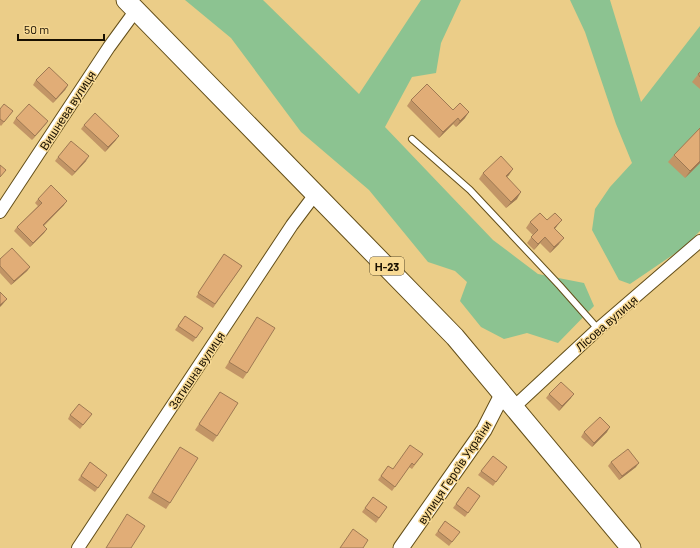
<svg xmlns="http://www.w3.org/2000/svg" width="700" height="548" font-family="Barlow,sans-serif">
  <rect width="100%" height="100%" fill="#ebcd88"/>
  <!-- green -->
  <g fill="#8cc391">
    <path d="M185,0H263L359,94L421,0H461L441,43L436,73L412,77L385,127L493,240L538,274L584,283L594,306L558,343L527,333L504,339L481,327L460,301L467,282L455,271L428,262L369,190L301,132L231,38Z"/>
    <path d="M570,0H610L641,102L700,26V231L683,248L630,284L619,280L592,230L595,209L610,187L632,163L616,124L585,32Z"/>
  </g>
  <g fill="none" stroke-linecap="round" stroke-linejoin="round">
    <defs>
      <path id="service" d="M412,139L470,190L560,286L598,329"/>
      <g id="minor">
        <path d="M0,212L109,47L136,10"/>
        <path d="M514,407L598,329L700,241"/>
        <path d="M78,548L292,225L316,193"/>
      </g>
      <path id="tertiary" d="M401,548L484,430L503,393"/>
      <path id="primary" d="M126,0L455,337L631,548"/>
    </defs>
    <!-- service casing -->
    <use href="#service" stroke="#634e19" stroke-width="8"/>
    <!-- minor casing -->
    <use href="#minor" stroke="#634e19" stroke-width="14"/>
    <!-- tertiary casing -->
    <use href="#tertiary" stroke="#634e19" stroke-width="17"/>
    <!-- primary casing -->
    <use href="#primary" stroke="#634e19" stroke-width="21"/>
    <!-- service -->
    <use href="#service" stroke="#fff" stroke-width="6"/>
    <!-- minor -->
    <use href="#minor" stroke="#fff" stroke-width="12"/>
    <!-- tertiary -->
    <use href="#tertiary" stroke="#fff" stroke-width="15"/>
    <!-- primary -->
    <use href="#primary" stroke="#fff" stroke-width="19"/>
  </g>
  <!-- wall -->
  <g fill="#c29566">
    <path d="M700,72V89L692,82Z"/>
    <path d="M36,80L68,85L65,90L53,103L33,85Z"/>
    <path d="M411,100L453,110L465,118L456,127L453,124L439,138L407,106Z"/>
    <path d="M0,109L13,111L1,126L0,125Z"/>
    <path d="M16,118L48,121L45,125L32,140L13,123Z"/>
    <path d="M84,125L116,140L105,152L81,129Z"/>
    <path d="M700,128V163L685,178L668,162L674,155Z"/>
    <path d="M58,157L86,161L72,176L55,161Z"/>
    <path d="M483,173L509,175L507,177L517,199L506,208L479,179Z"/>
    <path d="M38,199L64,205L44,226L47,229L44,233L30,247L14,231L17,227L38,206L35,203Z"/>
    <path d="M547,220L557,226L555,229L559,244L550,253L540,243L534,250L527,243L533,235L526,228L530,222Z"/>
    <path d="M224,254L242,266L213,308L196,297Z"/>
    <path d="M0,259L30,267L27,271L11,285L0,273Z"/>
    <path d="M185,316L203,328L193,342L175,330Z"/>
    <path d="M257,317L247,373L243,379L225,368Z"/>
    <path d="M220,392L217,436L213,442L195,430Z"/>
    <path d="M549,394L571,398L559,411L546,398Z"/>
    <path d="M92,414L80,429L68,419L70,415Z"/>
    <path d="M584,432H607L592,447L581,437Z"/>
    <path d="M180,447L170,503L166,509L148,498Z"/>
    <path d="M423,454L412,469L409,467L392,491L378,480L388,466L393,469Z"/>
    <path d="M493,456L507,467L493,486L478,475Z"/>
    <path d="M90,462L107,475L95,492L78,480Z"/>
    <path d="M611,462L636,467L619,480L608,466Z"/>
    <path d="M468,487L480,496L465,517L453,508Z"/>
    <path d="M373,497L387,507L376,523L362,512Z"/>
    <path d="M445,521L460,532L449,546L435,535Z"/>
  </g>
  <!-- shaded-wall -->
  <g fill="#9e7953">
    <path d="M68,85L65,90L53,103L56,99Z"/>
    <path d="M469,112L465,118L456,127L460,121Z"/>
    <path d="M458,118L453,124L439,138L443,132Z"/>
    <path d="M48,121L45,125L32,140L35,136Z"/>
    <path d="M119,136L116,140L105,152L108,147Z"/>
    <path d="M89,156L86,161L72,176L75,172Z"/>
    <path d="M700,161V163L685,178L690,171Z"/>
    <path d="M513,169L509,175L501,182L506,176Z"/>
    <path d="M521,192L517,199L506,208L511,202Z"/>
    <path d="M67,201L64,205L40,229L43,225Z"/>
    <path d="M562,220L557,226L550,234L554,228Z"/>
    <path d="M47,229L44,233L30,247L33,243Z"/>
    <path d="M545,237L540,243L534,250L538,244Z"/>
    <path d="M564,238L559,244L550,253L554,247Z"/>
    <path d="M30,267L27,271L11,285L14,281Z"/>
    <path d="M7,299L2,305L0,307V305Z"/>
    <path d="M574,394L571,398L559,411L562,406Z"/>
    <path d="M610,427L607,432L592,447L594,443Z"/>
    <path d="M639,463L636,467L619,480L622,476Z"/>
  </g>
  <!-- building -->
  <g fill="#e1ad77" stroke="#9e7953">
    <path d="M49,67L68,85L56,99L36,80Z"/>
    <path d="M700,72V77L698,74Z"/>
    <path d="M427,84L453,110L460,103L469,112L460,121L458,118L443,132L411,100Z"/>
    <path d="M4,104L13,111L4,122L0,119V109Z"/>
    <path d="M29,104L48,121L35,136L16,118Z"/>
    <path d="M95,113L119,136L108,147L84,125Z"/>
    <path d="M700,128V161L690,171L674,155Z"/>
    <path d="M71,141L89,156L75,172L58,157Z"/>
    <path d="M501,156L513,169L506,176L521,192L511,202L483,173Z"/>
    <path d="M0,165L6,170L0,177Z"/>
    <path d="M51,185L67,201L43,225L47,229L33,243L17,227L42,203L38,199Z"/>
    <path d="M540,213L547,220L555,213L562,220L554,228L564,238L554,247L545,237L538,244L531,237L538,230L530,222Z"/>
    <path d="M12,248L30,267L14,281L0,266V259Z"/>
    <path d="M224,254L242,266L215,304L198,293Z"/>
    <path d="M0,292L7,299L0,305Z"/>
    <path d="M185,316L203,328L196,338L178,326Z"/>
    <path d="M257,317L275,328L247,373L229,362Z"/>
    <path d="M561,382L574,394L562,406L549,394Z"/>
    <path d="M220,392L238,403L217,436L199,424Z"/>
    <path d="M79,404L92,414L83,425L70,415Z"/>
    <path d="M600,417L610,427L594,443L584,432Z"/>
    <path d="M410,445L423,454L414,465L412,463L395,487L381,476L388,466L393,469Z"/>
    <path d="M180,447L198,458L170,503L152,492Z"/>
    <path d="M628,449L639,463L622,476L611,462Z"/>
    <path d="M493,456L507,467L496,482L481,471Z"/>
    <path d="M90,462L107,475L98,488L81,476Z"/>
    <path d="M468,487L480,496L468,513L456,504Z"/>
    <path d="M373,497L387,507L379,518L365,508Z"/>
    <path d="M127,514L145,526L131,548H106Z"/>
    <path d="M445,521L460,532L452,542L438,531Z"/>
    <path d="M353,529L368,540L363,548H340Z"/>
  </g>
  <g text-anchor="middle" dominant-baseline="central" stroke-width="3" stroke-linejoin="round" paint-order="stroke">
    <!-- shield labels -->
    <rect fill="#f8da95" stroke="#5b4c2d" stroke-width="1" x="370" y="257" width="34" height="18" rx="3"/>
    <g font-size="11" font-weight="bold" fill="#180f00">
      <text x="387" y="266">Н-23</text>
    </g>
    <!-- street labels -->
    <g font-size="12" fill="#180f00" stroke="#f8da95">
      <text transform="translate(67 110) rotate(-57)">Вишнева вулиця</text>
      <text transform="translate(606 323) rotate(-41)">Лісова вулиця</text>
      <text transform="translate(196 370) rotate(-56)">Затишна вулиця</text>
      <text transform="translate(454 472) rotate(-56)">вулиця Героїв України</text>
    </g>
  </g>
  <!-- scale -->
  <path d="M18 34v6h86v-6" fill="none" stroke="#180f00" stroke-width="2"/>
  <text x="24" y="34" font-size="12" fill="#180f00" stroke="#f8da95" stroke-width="3" paint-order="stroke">50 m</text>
</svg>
